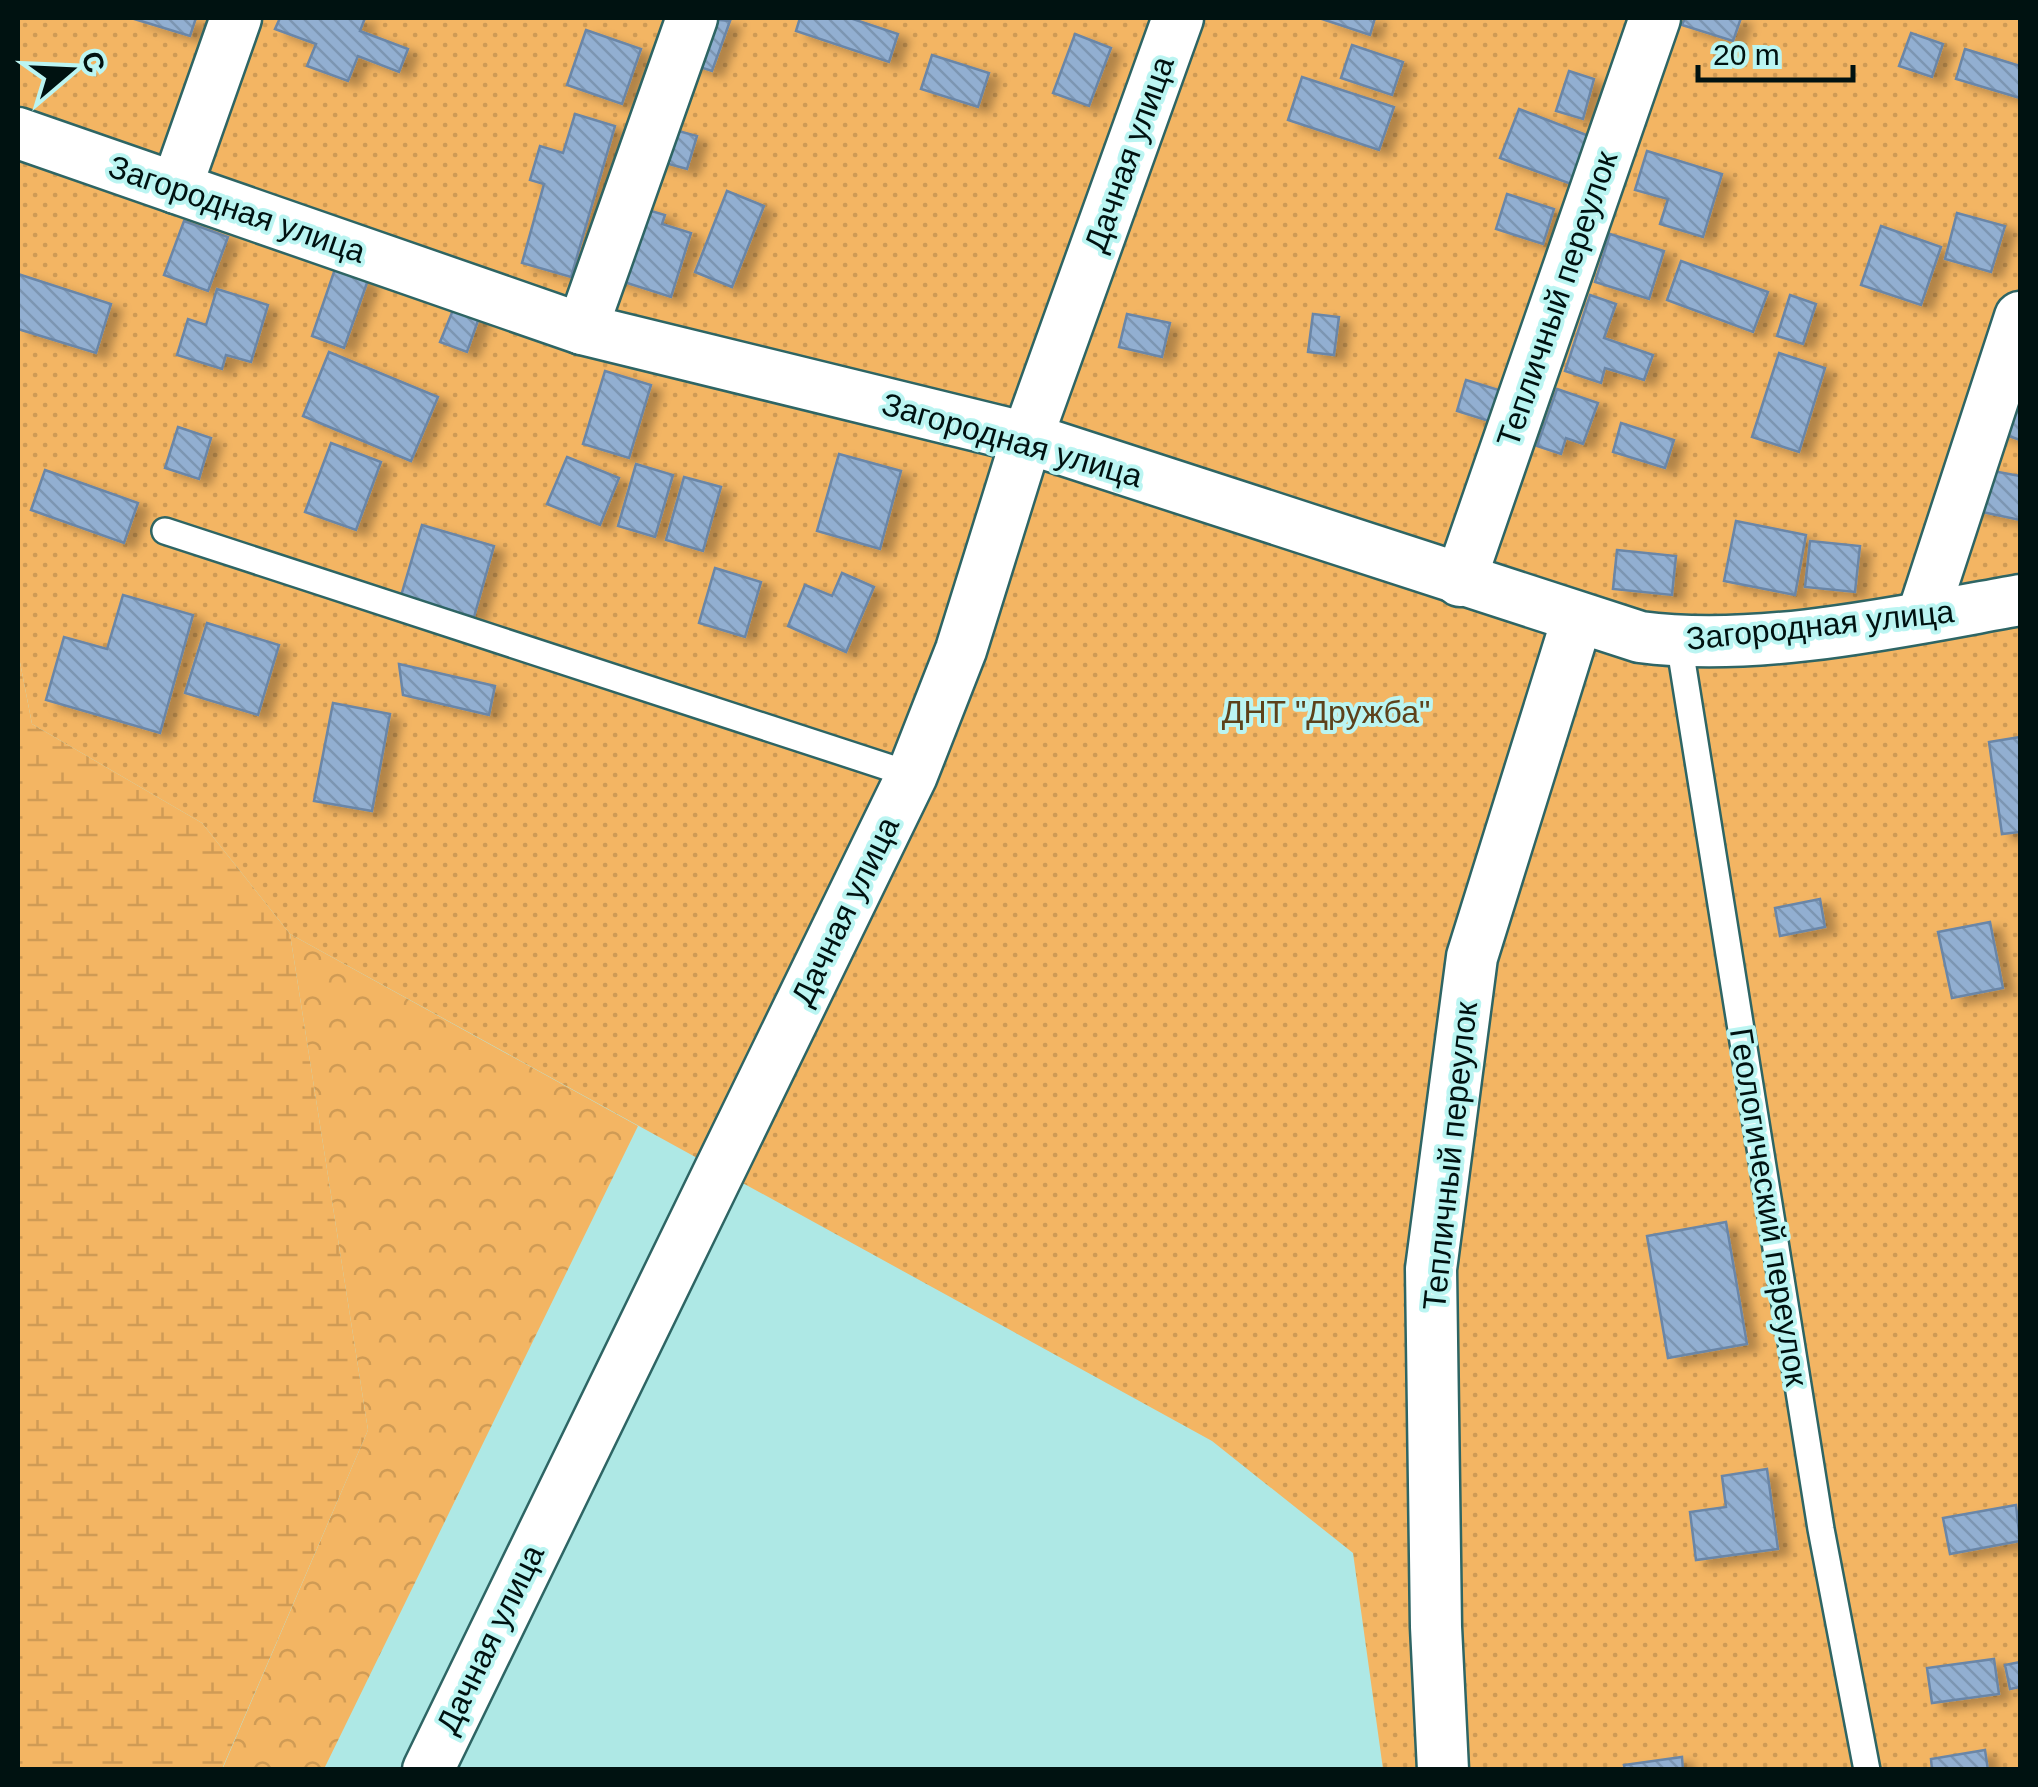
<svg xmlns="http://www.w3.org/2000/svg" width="2038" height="1787" font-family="Helvetica,sans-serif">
  <defs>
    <pattern id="green-dots" width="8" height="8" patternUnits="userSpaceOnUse" patternTransform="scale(2.5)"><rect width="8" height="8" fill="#f3b563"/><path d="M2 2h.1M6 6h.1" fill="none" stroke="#cf9b55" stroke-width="1.8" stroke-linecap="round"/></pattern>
    <pattern id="forest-crowns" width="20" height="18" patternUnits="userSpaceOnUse" patternTransform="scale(2.5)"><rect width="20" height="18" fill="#f3b563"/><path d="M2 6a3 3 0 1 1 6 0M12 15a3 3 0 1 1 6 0" fill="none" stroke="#cf9b55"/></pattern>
    <pattern id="wetland-marsh" width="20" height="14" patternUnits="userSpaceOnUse" patternTransform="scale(2.5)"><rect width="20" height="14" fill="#f3b563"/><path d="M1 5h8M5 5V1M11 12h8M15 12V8" fill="none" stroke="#cf9b55"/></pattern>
    <pattern id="building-back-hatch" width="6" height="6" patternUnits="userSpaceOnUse" patternTransform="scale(2.5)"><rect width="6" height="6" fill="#92afd1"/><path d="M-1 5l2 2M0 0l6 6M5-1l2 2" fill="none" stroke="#7c96b2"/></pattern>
    <filter id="shadow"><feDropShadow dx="11" dy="6" stdDeviation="5" flood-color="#0004"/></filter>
  </defs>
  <rect width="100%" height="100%" fill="#aee8e5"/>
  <!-- green -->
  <path fill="url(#green-dots)" d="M18,18H2020V1769H1383L1353,1553L1212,1441L290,934L202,823L32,724L18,652Z"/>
  <!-- forest -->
  <path fill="url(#forest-crowns)" d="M290,934L638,1126L324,1769L222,1770L368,1430Z"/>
  <!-- wetland -->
  <path fill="url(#wetland-marsh)" d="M18,652L32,724L202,823L290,934L368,1430L222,1769H18Z"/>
  <!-- building -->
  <g fill="url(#building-back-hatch)" stroke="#6a86a7" stroke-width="2.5" filter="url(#shadow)">
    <path d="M131,18H196L190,36Z"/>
    <path d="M280,18H365L360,31L408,49L399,72L358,56L348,81L307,66L316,44L275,29Z"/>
    <path d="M700,18L730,21L712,71L684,62Z"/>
    <path d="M800,18H850L898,34L889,62L796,31Z"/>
    <path d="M1319,18H1375L1370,35Z"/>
    <path d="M1685,18H1741L1733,41L1682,25Z"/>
    <path d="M586,30L641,49L622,104L567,85Z"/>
    <path d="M1911,33L1943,44L1932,77L1899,66Z"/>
    <path d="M1075,34L1111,48L1089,106L1053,93Z"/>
    <path d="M1352,45L1403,62L1392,95L1341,78Z"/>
    <path d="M1965,49L2020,66V98L1956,79Z"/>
    <path d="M932,55L989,73L978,107L921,89Z"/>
    <path d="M1569,71L1594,79L1583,119L1556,111Z"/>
    <path d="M1302,77L1394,107L1379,150L1288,120Z"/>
    <path d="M1519,109L1589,136L1571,184L1500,158Z"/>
    <path d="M575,114L615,126L571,277L522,263L544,184L530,180L540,146L563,153Z"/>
    <path d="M664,127L697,136L687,169L654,160Z"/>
    <path d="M1647,151L1722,174L1703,237L1660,224L1668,199L1635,190Z"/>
    <path d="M727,191L764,206L732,287L695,272Z"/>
    <path d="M1507,194L1554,209L1543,244L1496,229Z"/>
    <path d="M631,205L665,215L662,224L691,233L671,297L608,277Z"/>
    <path d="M1957,213L2005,226L1991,272L1945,259Z"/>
    <path d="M184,221L228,237L208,291L164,275Z"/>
    <path d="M1881,226L1941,247L1921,305L1861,285Z"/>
    <path d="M1610,234L1664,251L1649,299L1595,282Z"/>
    <path d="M1681,261L1768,292L1753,332L1667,300Z"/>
    <path d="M335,269L368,280L344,348L312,336Z"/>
    <path d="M18,274L111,304L96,353L18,329Z"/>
    <path d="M217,289L268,305L251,362L226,355L222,369L177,355L188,319L206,325Z"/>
    <path d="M1590,295L1616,304L1604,338L1653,355L1644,380L1605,368L1601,383L1565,371Z"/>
    <path d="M1790,295L1816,304L1803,344L1777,336Z"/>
    <path d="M455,305L480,315L467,352L440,342Z"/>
    <path d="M1127,314L1170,323L1162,357L1119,347Z"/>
    <path d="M1313,314L1339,317L1334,355L1308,352Z"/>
    <path d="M329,352L438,397L411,461L303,416Z"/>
    <path d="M1779,353L1825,368L1799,452L1752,437Z"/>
    <path d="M2020,354V440L1994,431Z"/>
    <path d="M605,371L651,385L629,458L583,444Z"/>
    <path d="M1466,380L1502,391L1492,422L1457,411Z"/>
    <path d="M1557,389L1598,403L1583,444L1566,438L1561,454L1537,446Z"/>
    <path d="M1621,423L1674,440L1665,468L1613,452Z"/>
    <path d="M178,427L211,438L199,479L165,468Z"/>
    <path d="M331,443L381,462L356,530L305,512Z"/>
    <path d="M839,454L901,471L880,549L817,531Z"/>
    <path d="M567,457L619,478L600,525L547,504Z"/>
    <path d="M636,464L673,475L655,537L618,526Z"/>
    <path d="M1977,468L2020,476V520L1968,509Z"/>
    <path d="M45,470L138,503L124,543L31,510Z"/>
    <path d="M684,477L721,487L703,551L666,540Z"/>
    <path d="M1736,521L1806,535L1795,595L1724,581Z"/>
    <path d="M422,525L494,546L474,617L401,596Z"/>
    <path d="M1810,541L1860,546L1855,592L1805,587Z"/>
    <path d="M1617,550L1676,556L1672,595L1613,589Z"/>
    <path d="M715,568L761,582L745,637L699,623Z"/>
    <path d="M842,573L874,587L846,652L788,626L805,585L832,596Z"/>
    <path d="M123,595L193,615L160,733L46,700L64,637L107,649Z"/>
    <path d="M207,623L279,645L258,715L185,693Z"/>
    <path d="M399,664L495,686L489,715L403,695Z"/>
    <path d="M333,703L390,714L372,811L314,801Z"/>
    <path d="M2020,737V832L2002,834L1989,742Z"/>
    <path d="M1820,899L1825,927L1780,936L1775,908Z"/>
    <path d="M1990,922L2003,988L1952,998L1938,932Z"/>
    <path d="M1726,1222L1747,1344L1668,1358L1647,1236Z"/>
    <path d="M1767,1469L1778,1549L1696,1560L1690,1512L1726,1507L1722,1476Z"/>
    <path d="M2016,1505L2020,1541L1950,1554L1943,1518Z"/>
    <path d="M1994,1659L1999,1694L1932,1703L1927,1668Z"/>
    <path d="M2020,1662V1687L2010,1689L2005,1665Z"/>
    <path d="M1985,1750L1988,1770H1932L1931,1759Z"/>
    <path d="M1682,1757L1683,1770H1625L1624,1765Z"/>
  </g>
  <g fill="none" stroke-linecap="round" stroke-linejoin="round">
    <defs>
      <g id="lane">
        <path d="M165,531L912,775"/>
        <path d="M1679,642L1821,1529L1867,1770"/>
      </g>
      <g id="street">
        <path d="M18,133L582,329L1027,438L1640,637C1758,653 1903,621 2020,600"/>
        <path d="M176,188L236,18"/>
        <path d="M582,329L692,18"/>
        <path d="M1460,581L1655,18"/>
        <path d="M1922,617L2020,317"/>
        <path d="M428,1770L912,775L961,650L1027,438L1178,18"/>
        <path d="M1443,1770L1436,1627L1431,1269L1472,957L1577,620"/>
      </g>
    </defs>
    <!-- lane casing -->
    <use href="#lane" stroke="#2e6564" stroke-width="30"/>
    <!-- street casing -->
    <use href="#street" stroke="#2e6564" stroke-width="55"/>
    <!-- lane -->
    <use href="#lane" stroke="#fff" stroke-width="25"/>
    <!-- street -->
    <use href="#street" stroke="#fff" stroke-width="50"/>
  </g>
  <g text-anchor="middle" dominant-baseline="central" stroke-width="8" stroke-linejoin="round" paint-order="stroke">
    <!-- street labels -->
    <g font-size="32" fill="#001211" stroke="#bbf5f2">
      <text transform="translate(1129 154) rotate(-70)">Дачная улица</text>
      <text transform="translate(237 209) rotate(19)">Загородная улица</text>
      <text transform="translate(1557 299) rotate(-71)">Тепличный переулок</text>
      <text transform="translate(1012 440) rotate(16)">Загородная улица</text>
      <text transform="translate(1820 625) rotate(-6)">Загородная улица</text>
      <text transform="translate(845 911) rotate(-64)">Дачная улица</text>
      <text transform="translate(1450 1156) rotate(-84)">Тепличный переулок</text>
      <text transform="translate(1769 1207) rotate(81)">Геологический переулок</text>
      <text transform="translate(490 1639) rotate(-64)">Дачная улица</text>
    </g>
    <!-- park labels -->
    <g font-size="32" fill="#5d411a" stroke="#bbf5f2">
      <text x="1326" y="712">ДНТ "Дружба"</text>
    </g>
  </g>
  <!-- border -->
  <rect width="2038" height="1787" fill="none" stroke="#001211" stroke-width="40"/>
  <!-- north arrow -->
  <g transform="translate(70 70) rotate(71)" stroke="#bbf5f2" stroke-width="8" paint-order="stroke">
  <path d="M0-8L18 38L0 25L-18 38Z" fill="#001211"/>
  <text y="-15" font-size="28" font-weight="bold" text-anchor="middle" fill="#001211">С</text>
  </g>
  <!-- scale -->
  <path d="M1698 65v15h155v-15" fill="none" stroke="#001211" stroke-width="5"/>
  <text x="1713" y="65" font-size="30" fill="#001211" stroke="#bbf5f2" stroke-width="8" paint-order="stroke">20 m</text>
</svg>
